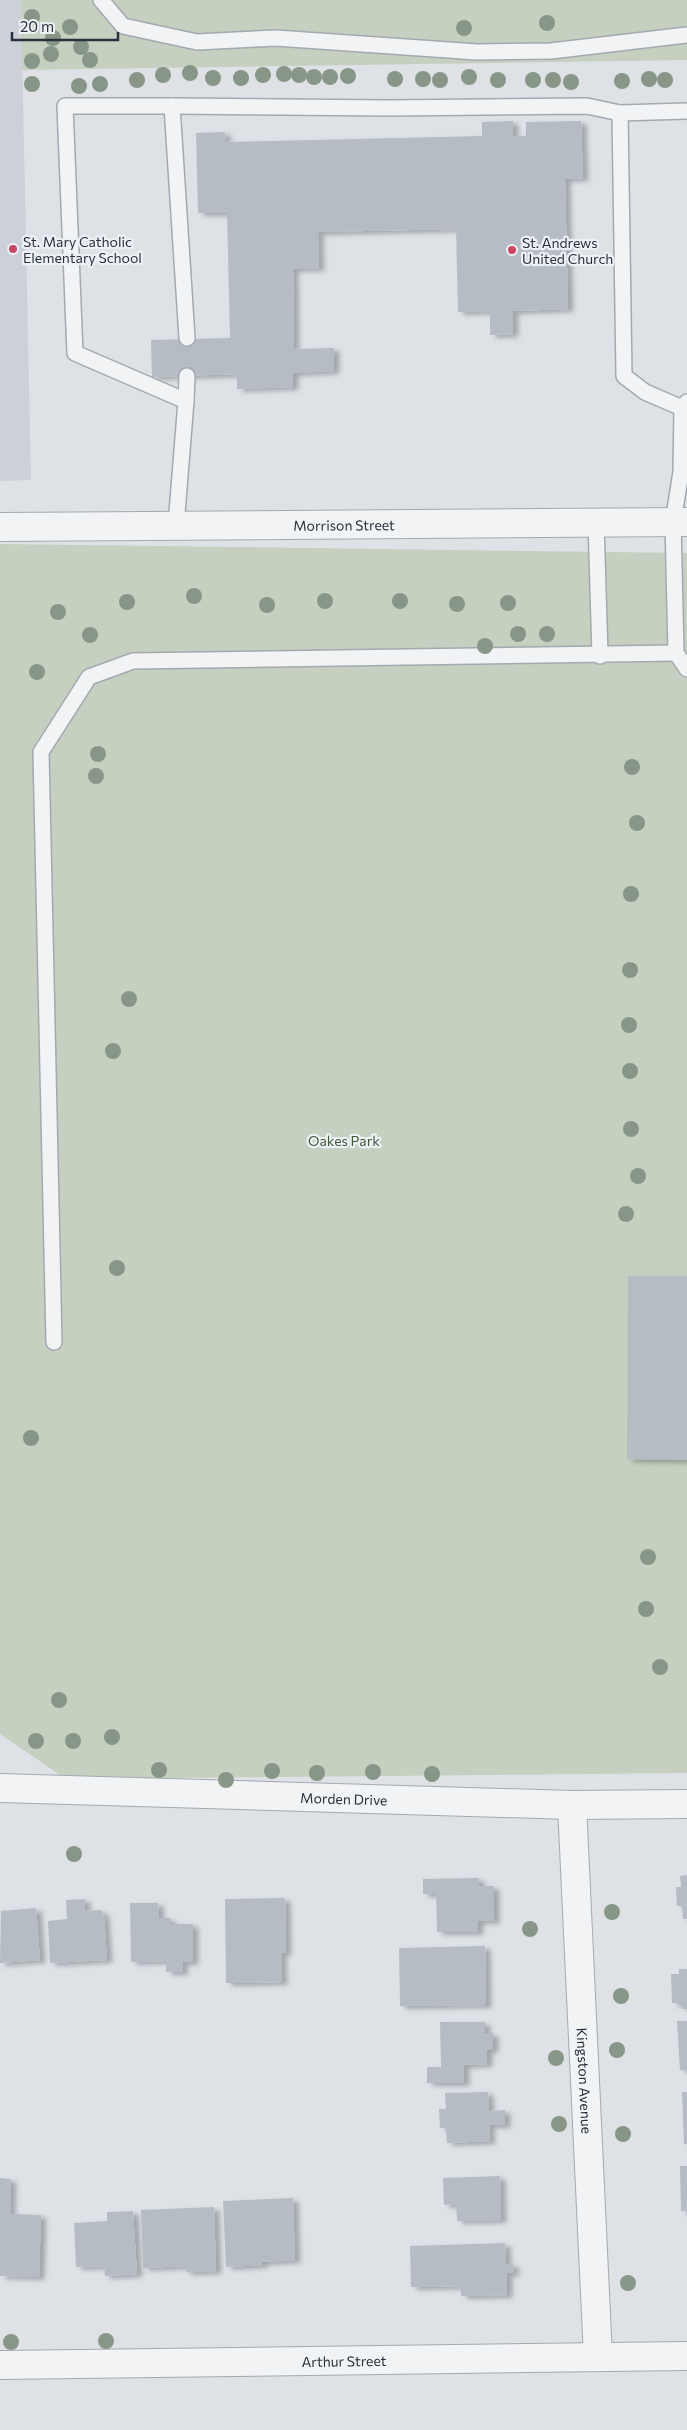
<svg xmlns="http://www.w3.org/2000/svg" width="687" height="2430" font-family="Commissioner,sans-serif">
  <defs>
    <filter id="shadow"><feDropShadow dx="5.5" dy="3" stdDeviation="2.5" flood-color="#0004"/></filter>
  </defs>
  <rect width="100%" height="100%" fill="#dee2e7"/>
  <!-- built -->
  <path fill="#ccd1d9" d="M0,0H21L31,480L0,481Z"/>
  <!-- green -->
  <g fill="#c5d0c0">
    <path d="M21,0H687V60L22,70Z"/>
    <path d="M0,544L687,553V1773L66,1779L0,1734Z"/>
  </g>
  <!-- building -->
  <g fill="#b6bcc3" filter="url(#shadow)">
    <path d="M513,121V136H526V122L581,121L583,178L565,179L568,309L513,311V334L490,335V311L458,312L456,229L318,232L319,268L293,269L294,349L334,348V371L293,373V387L237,389V374L152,377L151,340L230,338L227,213H198L196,133L225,132L226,142L482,136V122Z"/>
    <path d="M628,1276H687V1460L627,1459Z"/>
    <path d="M687,1875V1919H683L682,1906H677L676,1887H681L680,1876Z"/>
    <path d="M479,1878V1886H494V1921H478V1932H437L436,1894H423V1879Z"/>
    <path d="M285,1898L286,1953H281L282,1982L226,1983L225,1899Z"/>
    <path d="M85,1899V1911L101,1910L104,1916L107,1960L50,1963L48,1921L67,1919L66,1900Z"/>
    <path d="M130,1903H158L159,1918H170V1924H193V1962H182L183,1972H166V1961L131,1962Z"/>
    <path d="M36,1908L40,1960L0,1963L1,1911Z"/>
    <path d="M485,1946L486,2005L400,2006L399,1948Z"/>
    <path d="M679,1969H687V2009H682L681,2003H672L671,1974H679Z"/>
    <path d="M677,2021H687V2070H680Z"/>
    <path d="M440,2022H485V2033H493V2050H487V2064L464,2065V2083H427V2067H441Z"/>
    <path d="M488,2092L489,2111L505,2110V2125H489L490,2141L447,2143L446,2128H440L439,2109H446L445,2093Z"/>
    <path d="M682,2092H687V2144H684Z"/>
    <path d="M680,2166H687V2211H681Z"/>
    <path d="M500,2176L501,2220L457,2221L456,2204L444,2205L443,2178Z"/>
    <path d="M0,2178L11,2179L10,2214L41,2215L39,2277L0,2276Z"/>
    <path d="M293,2198L295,2260L262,2262V2265L226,2267L223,2201Z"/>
    <path d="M214,2207L216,2271L186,2272L185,2266L143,2268L141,2210Z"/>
    <path d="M133,2211L137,2274L105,2276L104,2266L76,2267L74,2223L107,2221V2212Z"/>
    <path d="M505,2243L506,2264H513L514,2273H507V2295L461,2296V2286L411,2287L410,2246Z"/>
  </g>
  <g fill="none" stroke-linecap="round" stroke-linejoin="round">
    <defs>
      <g id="service">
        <path d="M101,0L123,26L197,42L276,38L477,52L551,51L687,35"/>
        <path d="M172,106L389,108L587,106L620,113"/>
        <path d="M187,338L172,106H65L75,353L186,401L187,376"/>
        <path d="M687,402L682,408L681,472L673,522L676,653L687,669"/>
        <path d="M682,408L645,392L624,376L620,113L687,111"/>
        <path d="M596,522L600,656"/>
        <path d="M176,525L186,401"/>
        <path d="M54,1342L41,752L89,677L133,661L676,653"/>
      </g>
      <g id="minor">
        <path id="s1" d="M0,1788L572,1805L687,1804"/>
        <path id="s2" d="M572,1805L598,2357"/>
        <path id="s3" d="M0,2365L687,2356"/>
      </g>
      <g id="tertiary">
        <path id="s4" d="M0,527L687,522"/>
      </g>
    </defs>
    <!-- service casing -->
    <use href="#service" stroke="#a4a9b1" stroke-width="18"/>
    <!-- minor casing -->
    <use href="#minor" stroke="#a4a9b1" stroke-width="30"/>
    <!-- tertiary casing -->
    <use href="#tertiary" stroke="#a4a9b1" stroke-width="30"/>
    <!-- service -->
    <use href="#service" stroke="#f1f3f5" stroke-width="15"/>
    <!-- minor -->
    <use href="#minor" stroke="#f1f3f5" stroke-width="28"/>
    <!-- tertiary -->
    <use href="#tertiary" stroke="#f1f3f5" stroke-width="28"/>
  </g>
  <!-- trees -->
  <g fill="#879686">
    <circle cx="32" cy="17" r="8"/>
    <circle cx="547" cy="23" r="8"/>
    <circle cx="70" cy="27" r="8"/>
    <circle cx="464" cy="28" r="8"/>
    <circle cx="53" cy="38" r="8"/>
    <circle cx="81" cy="47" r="8"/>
    <circle cx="51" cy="54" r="8"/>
    <circle cx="90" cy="60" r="8"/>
    <circle cx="32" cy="61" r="8"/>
    <circle cx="190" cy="73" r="8"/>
    <circle cx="284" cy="74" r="8"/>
    <circle cx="163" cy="75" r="8"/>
    <circle cx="263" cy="75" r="8"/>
    <circle cx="299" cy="75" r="8"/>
    <circle cx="348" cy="76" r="8"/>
    <circle cx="314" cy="77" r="8"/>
    <circle cx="330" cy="77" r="8"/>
    <circle cx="469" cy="77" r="8"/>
    <circle cx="213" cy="78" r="8"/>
    <circle cx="241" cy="78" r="8"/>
    <circle cx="395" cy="79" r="8"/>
    <circle cx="423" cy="79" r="8"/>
    <circle cx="649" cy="79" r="8"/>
    <circle cx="137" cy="80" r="8"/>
    <circle cx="440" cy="80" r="8"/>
    <circle cx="498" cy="80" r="8"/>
    <circle cx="533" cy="80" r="8"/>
    <circle cx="553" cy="80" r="8"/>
    <circle cx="665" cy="80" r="8"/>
    <circle cx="622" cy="81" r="8"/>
    <circle cx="571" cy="82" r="8"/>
    <circle cx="32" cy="84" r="8"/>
    <circle cx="100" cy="84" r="8"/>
    <circle cx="79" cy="86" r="8"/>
    <circle cx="194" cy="596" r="8"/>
    <circle cx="325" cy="601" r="8"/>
    <circle cx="400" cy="601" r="8"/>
    <circle cx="127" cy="602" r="8"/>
    <circle cx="508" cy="603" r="8"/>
    <circle cx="457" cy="604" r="8"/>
    <circle cx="267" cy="605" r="8"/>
    <circle cx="58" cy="612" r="8"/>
    <circle cx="518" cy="634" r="8"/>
    <circle cx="547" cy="634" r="8"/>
    <circle cx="90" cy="635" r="8"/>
    <circle cx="485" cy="646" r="8"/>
    <circle cx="37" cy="672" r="8"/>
    <circle cx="98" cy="754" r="8"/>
    <circle cx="632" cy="767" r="8"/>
    <circle cx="96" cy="776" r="8"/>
    <circle cx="637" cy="823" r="8"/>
    <circle cx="631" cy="894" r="8"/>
    <circle cx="630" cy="970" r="8"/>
    <circle cx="129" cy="999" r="8"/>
    <circle cx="629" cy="1025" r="8"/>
    <circle cx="113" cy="1051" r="8"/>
    <circle cx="630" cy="1071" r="8"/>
    <circle cx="631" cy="1129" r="8"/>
    <circle cx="638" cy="1176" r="8"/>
    <circle cx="626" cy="1214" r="8"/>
    <circle cx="117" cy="1268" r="8"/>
    <circle cx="31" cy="1438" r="8"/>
    <circle cx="648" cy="1557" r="8"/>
    <circle cx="646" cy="1609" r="8"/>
    <circle cx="660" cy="1667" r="8"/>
    <circle cx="59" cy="1700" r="8"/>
    <circle cx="112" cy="1737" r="8"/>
    <circle cx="36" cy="1741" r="8"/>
    <circle cx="73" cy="1741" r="8"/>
    <circle cx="159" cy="1770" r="8"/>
    <circle cx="272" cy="1771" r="8"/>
    <circle cx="373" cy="1772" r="8"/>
    <circle cx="317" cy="1773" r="8"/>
    <circle cx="432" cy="1774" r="8"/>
    <circle cx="226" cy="1780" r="8"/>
    <circle cx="74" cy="1854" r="8"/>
    <circle cx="612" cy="1912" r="8"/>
    <circle cx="530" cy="1929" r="8"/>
    <circle cx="621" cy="1996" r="8"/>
    <circle cx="617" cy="2050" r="8"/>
    <circle cx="556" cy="2058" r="8"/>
    <circle cx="559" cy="2124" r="8"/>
    <circle cx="623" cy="2134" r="8"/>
    <circle cx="628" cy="2283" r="8"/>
    <circle cx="106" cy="2341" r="8"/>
    <circle cx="11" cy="2342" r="8"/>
  </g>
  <!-- markers -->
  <g fill="#c74864" stroke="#edf1f5" stroke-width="2">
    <circle cx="13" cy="249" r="5"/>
    <circle cx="512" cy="250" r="5"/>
  </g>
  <g text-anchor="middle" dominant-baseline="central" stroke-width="4.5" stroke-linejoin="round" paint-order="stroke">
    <!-- poi labels -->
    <g font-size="14" fill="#28313d" stroke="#edf1f5" text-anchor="start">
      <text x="23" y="241">St. Mary Catholic<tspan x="23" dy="16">Elementary School</tspan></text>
      <text x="522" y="242">St. Andrews<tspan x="522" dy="16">United Church</tspan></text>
    </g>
    <!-- street labels -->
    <g font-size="14" fill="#28313d" stroke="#edf1f5">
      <text stroke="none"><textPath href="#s4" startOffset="344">Morrison Street</textPath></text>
      <text stroke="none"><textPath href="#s1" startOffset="344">Morden Drive</textPath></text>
      <text stroke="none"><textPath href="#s2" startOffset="276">Kingston Avenue</textPath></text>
      <text stroke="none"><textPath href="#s3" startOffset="344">Arthur Street</textPath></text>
    </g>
    <!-- park labels -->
    <g font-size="14" fill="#3f5836" stroke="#edf1f5">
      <text x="344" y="1140">Oakes Park</text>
    </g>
  </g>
  <!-- scale -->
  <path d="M12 32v8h106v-8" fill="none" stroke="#28313d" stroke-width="2.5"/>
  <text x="20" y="32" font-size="15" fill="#28313d" stroke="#edf1f5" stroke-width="4" paint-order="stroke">20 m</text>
</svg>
